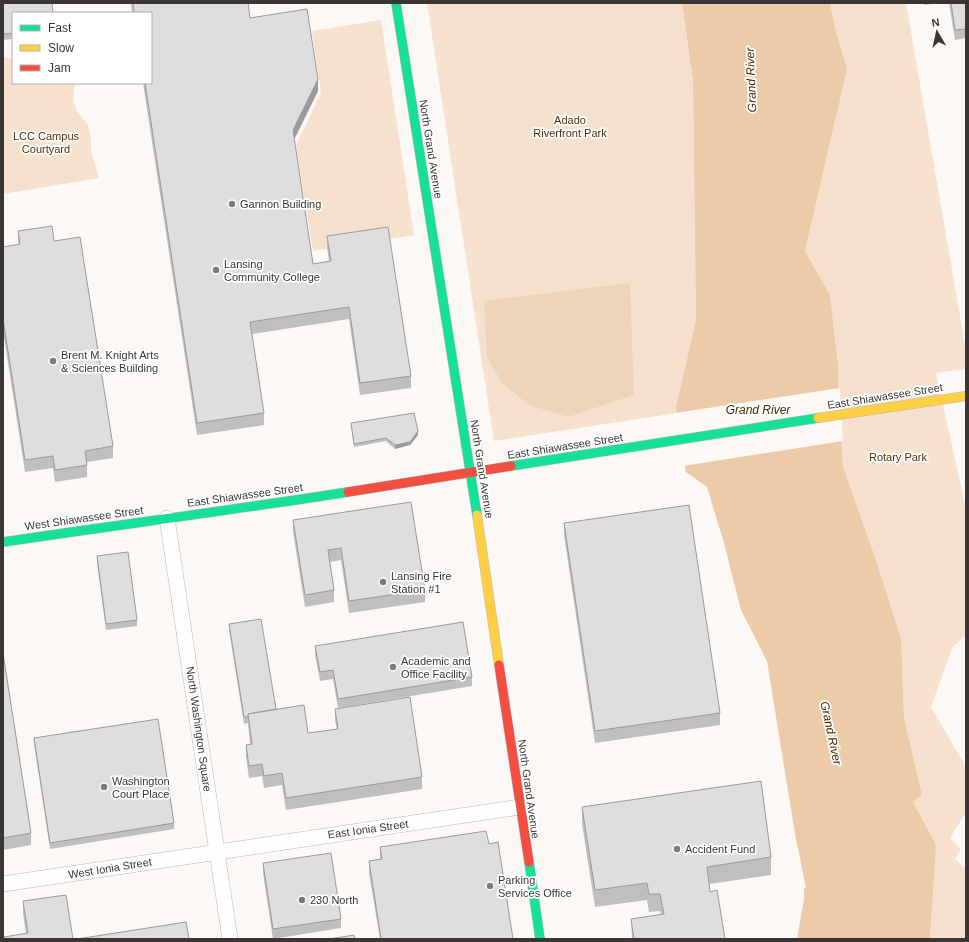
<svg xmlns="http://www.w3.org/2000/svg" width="969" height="942" font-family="Arial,sans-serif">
  <rect width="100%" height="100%" fill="#fbf8f6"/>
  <!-- green -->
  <g fill="#f5e1ce">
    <path d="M427,3H682L693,81L696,320L676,407L677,413L494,441Z"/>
    <path d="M830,3H906L966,351V369L936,373L966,509V635L952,648L931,707L966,767V812L950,838L961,849L955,859L966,869V939H930L936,845L913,802L922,795L904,718L901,638L875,557L843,467L838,387V365L830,295L805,251L837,113L836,32Z"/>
    <path d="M381,20L414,235L313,251L296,145L321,93L312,31Z"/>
    <path d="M3,57L13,59V83H75L73,101L77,111L88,125L91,137V151L99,178L3,194Z"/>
  </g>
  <!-- forest -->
  <path fill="#f0d4b9" d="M630,283L634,395L568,417L529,405L502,383L487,357L484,301Z"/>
  <!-- water -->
  <path fill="#edcaa8" d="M682,3H830L836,32L847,69L805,251L830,295L838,365V387L843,467L875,557L901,638L904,718L922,795L913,802L936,845L930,939H797L804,899V889L806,888L795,834L767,661L741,610L724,543L707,487L686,472L676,407L696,320L693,81Z"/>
  <!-- pier -->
  <path fill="#fbf8f6" d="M840,388L843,441L683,466L675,413Z"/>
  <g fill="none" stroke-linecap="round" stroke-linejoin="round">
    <defs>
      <g id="street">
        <path d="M167,518L230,939"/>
        <path d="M3,884L520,807"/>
      </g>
      <g id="fast">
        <path d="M396,3L477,515"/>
        <path d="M511,466L818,418"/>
        <path d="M3,542C118,525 233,510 348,492"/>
        <path d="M529,862L540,939"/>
      </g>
      <g id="slow">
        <path d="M818,418L966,396"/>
        <path d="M477,515L499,665"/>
      </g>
      <g id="jam">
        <path d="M348,492L511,466"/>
        <path d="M499,665L529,862"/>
      </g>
    </defs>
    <!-- street casing -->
    <use href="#street" stroke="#bbb8b6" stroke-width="16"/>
    <!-- fast casing -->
    <use href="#fast" stroke="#bbb8b6" stroke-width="10"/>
    <!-- slow casing -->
    <use href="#slow" stroke="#bbb8b6" stroke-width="10"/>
    <!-- jam casing -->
    <use href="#jam" stroke="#bbb8b6" stroke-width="10"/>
    <!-- street -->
    <use href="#street" stroke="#fefefe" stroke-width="15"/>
    <!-- fast -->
    <use href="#fast" stroke="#16e098" stroke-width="9"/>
    <!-- slow -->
    <use href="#slow" stroke="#ffcf43" stroke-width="9"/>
    <!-- jam -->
    <use href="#jam" stroke="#f24e42" stroke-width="9"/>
  </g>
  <!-- wall -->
  <g fill="#bfbfbf">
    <path d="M3,3L13,13V39L3,40Z"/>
    <path d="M131,3H248L250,18L318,91L294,139L313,264L329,261L327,248V236L411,376V388L360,395L349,319L252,334L264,413V425L197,435L143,83H151V13H132Z"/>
    <path d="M924,3H939L924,5Z"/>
    <path d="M949,3H966V38L955,40Z"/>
    <path d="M18,231L54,241L113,446V458L87,462V477L55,482L53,468L25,472L3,331V247L18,245Z"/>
    <path d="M351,423L418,435L410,445L395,449L386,441L354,447Z"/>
    <path d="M293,520L425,590V602L349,613L341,560L330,562L334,590V602L305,607L293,532Z"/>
    <path d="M564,523L720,713V725L595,743L564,535Z"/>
    <path d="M97,556L137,620V626L106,630L97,563Z"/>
    <path d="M229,624L276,709L308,733L337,729L335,721V709L422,777V789L286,810L282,785L264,788L262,776L249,778L246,757V745L250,744L248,723L244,724L229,630Z"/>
    <path d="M315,646L472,677V686L338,708L333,679L320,681L315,655Z"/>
    <path d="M3,653L31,833V845L3,850Z"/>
    <path d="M34,738L174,823V829L50,849L34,744Z"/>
    <path d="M582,807L771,857V875L709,884L710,892L725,939H632L631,919L661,914L660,911L649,912L647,900L595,907L582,824Z"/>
    <path d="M489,844L513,939H380L369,873V861L380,859V847Z"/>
    <path d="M263,863L341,919V928L273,939L263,873Z"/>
    <path d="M23,901L73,939L26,934L23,913Z"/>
  </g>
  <!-- shaded-wall -->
  <g fill="#9b9b9b">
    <path d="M318,79V91L293,142V130Z"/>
    <path d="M418,431V435L410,445L395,449V445Z"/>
  </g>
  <!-- building -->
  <g fill="#dedede" stroke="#9b9b9b">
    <path d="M3,3H52L53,13H13V33L3,34Z"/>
    <path d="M133,3H248L250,18L307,9L318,79L293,130L313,264L331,261L327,236L388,227L411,376L360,383L349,307L250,322L264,413L197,423L145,83H151V13H134Z"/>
    <path d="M951,3H966V29L955,30Z"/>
    <path d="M52,226L54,241L80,237L113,446L85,451L87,465L55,470L53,456L25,460L3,319V247L20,244L18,231Z"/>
    <path d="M414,413L418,431L410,442L395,445L386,438L354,444L351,423Z"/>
    <path d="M411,502L425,590L349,601L341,548L328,550L334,590L305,595L293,520Z"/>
    <path d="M689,505L720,713L595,731L564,523Z"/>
    <path d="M128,552L137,620L106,624L97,556Z"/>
    <path d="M261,619L276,709L248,714V717H244L229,624Z"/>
    <path d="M463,622L472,677L338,699L333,670L320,672L315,646Z"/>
    <path d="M3,653L31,833L3,838Z"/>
    <path d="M410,697L422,777L286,798L282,773L264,776L262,764L249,766L246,745L252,744L248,714L304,705L308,733L338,729L335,709Z"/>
    <path d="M158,719L174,823L50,843L34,738Z"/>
    <path d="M761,781L771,857L707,867L710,892L717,890L725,939H634L631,919L664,914L660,894H649L647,883L595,890L582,807Z"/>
    <path d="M486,831L489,844L498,842L513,939H381L369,861L382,859L380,847Z"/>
    <path d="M331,853L341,919L273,929L263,863Z"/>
    <path d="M66,895L73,939H5L4,937L28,933L23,901Z"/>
    <path d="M186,922L189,939H77Z"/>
    <path d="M354,935L355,939H329Z"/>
  </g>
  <!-- markers -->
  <g fill="#7d7a78" stroke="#fff" stroke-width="1.5">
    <circle cx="232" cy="204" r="4"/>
    <circle cx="216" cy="270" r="4"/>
    <circle cx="53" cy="361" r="4"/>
    <circle cx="383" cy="582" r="4"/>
    <circle cx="393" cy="667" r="4"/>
    <circle cx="104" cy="787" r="4"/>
    <circle cx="677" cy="849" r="4"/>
    <circle cx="490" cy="886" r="4"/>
    <circle cx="302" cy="900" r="4"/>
  </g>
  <g text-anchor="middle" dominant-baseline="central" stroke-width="3.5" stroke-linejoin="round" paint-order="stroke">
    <!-- park labels -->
    <g font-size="11" fill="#51310b" stroke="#fff">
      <text x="570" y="120">Adado<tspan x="570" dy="13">Riverfront Park</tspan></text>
      <text x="46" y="136">LCC Campus<tspan x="46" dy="13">Courtyard</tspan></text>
      <text x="898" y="457">Rotary Park</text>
    </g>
    <!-- street labels -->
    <g font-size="11" fill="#393634" stroke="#fff">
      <text transform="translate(431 149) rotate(81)">North Grand Avenue</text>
      <text transform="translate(885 396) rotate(-9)">East Shiawassee Street</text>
      <text transform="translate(565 446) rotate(-9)">East Shiawassee Street</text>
      <text transform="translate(482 469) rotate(81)">North Grand Avenue</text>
      <text transform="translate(245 495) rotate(-8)">East Shiawassee Street</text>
      <text transform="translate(84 518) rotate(-8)">West Shiawassee Street</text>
      <text transform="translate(199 729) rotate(82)">North Washington Square</text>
      <text transform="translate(529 789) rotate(82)">North Grand Avenue</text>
      <text transform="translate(368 829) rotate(-8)">East Ionia Street</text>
      <text transform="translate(110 868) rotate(-9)">West Ionia Street</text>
    </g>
    <!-- poi labels -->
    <g font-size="11" fill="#393634" stroke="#fff" text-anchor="start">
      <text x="240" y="204">Gannon Building</text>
      <text x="224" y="264">Lansing<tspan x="224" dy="13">Community College</tspan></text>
      <text x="61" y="355">Brent M. Knight Arts<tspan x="61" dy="13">&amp; Sciences Building</tspan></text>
      <text x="391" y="576">Lansing Fire<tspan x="391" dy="13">Station #1</tspan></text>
      <text x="401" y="661">Academic and<tspan x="401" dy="13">Office Facility</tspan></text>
      <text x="112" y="781">Washington<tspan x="112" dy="13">Court Place</tspan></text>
      <text x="685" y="849">Accident Fund</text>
      <text x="498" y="880">Parking<tspan x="498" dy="13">Services Office</tspan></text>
      <text x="310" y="900">230 North</text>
    </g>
    <!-- water labels -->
    <g font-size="12" font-style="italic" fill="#462700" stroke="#fff">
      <text transform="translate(751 80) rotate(-92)">Grand River</text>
      <text x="758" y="410">Grand River</text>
      <text transform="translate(831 733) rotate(78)">Grand River</text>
    </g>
  </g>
  <!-- border -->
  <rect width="969" height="942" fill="none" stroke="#393634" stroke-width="8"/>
  <!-- legend -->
  <rect x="12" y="12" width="140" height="72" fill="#ffffff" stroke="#b0afae"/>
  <rect x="20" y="25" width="20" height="6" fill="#16e098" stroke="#b0afae"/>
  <text x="48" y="32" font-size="12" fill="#393634">Fast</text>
  <rect x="20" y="45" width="20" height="6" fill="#ffcf43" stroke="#b0afae"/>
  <text x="48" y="52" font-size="12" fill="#393634">Slow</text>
  <rect x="20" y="65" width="20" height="6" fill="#f24e42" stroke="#b0afae"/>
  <text x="48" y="72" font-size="12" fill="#393634">Jam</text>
  <!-- north arrow -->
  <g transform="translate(937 32) rotate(351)" stroke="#ffffff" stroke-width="3" paint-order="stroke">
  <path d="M0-3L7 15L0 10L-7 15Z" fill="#393634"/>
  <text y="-6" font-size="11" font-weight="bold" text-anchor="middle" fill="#393634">N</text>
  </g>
</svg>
